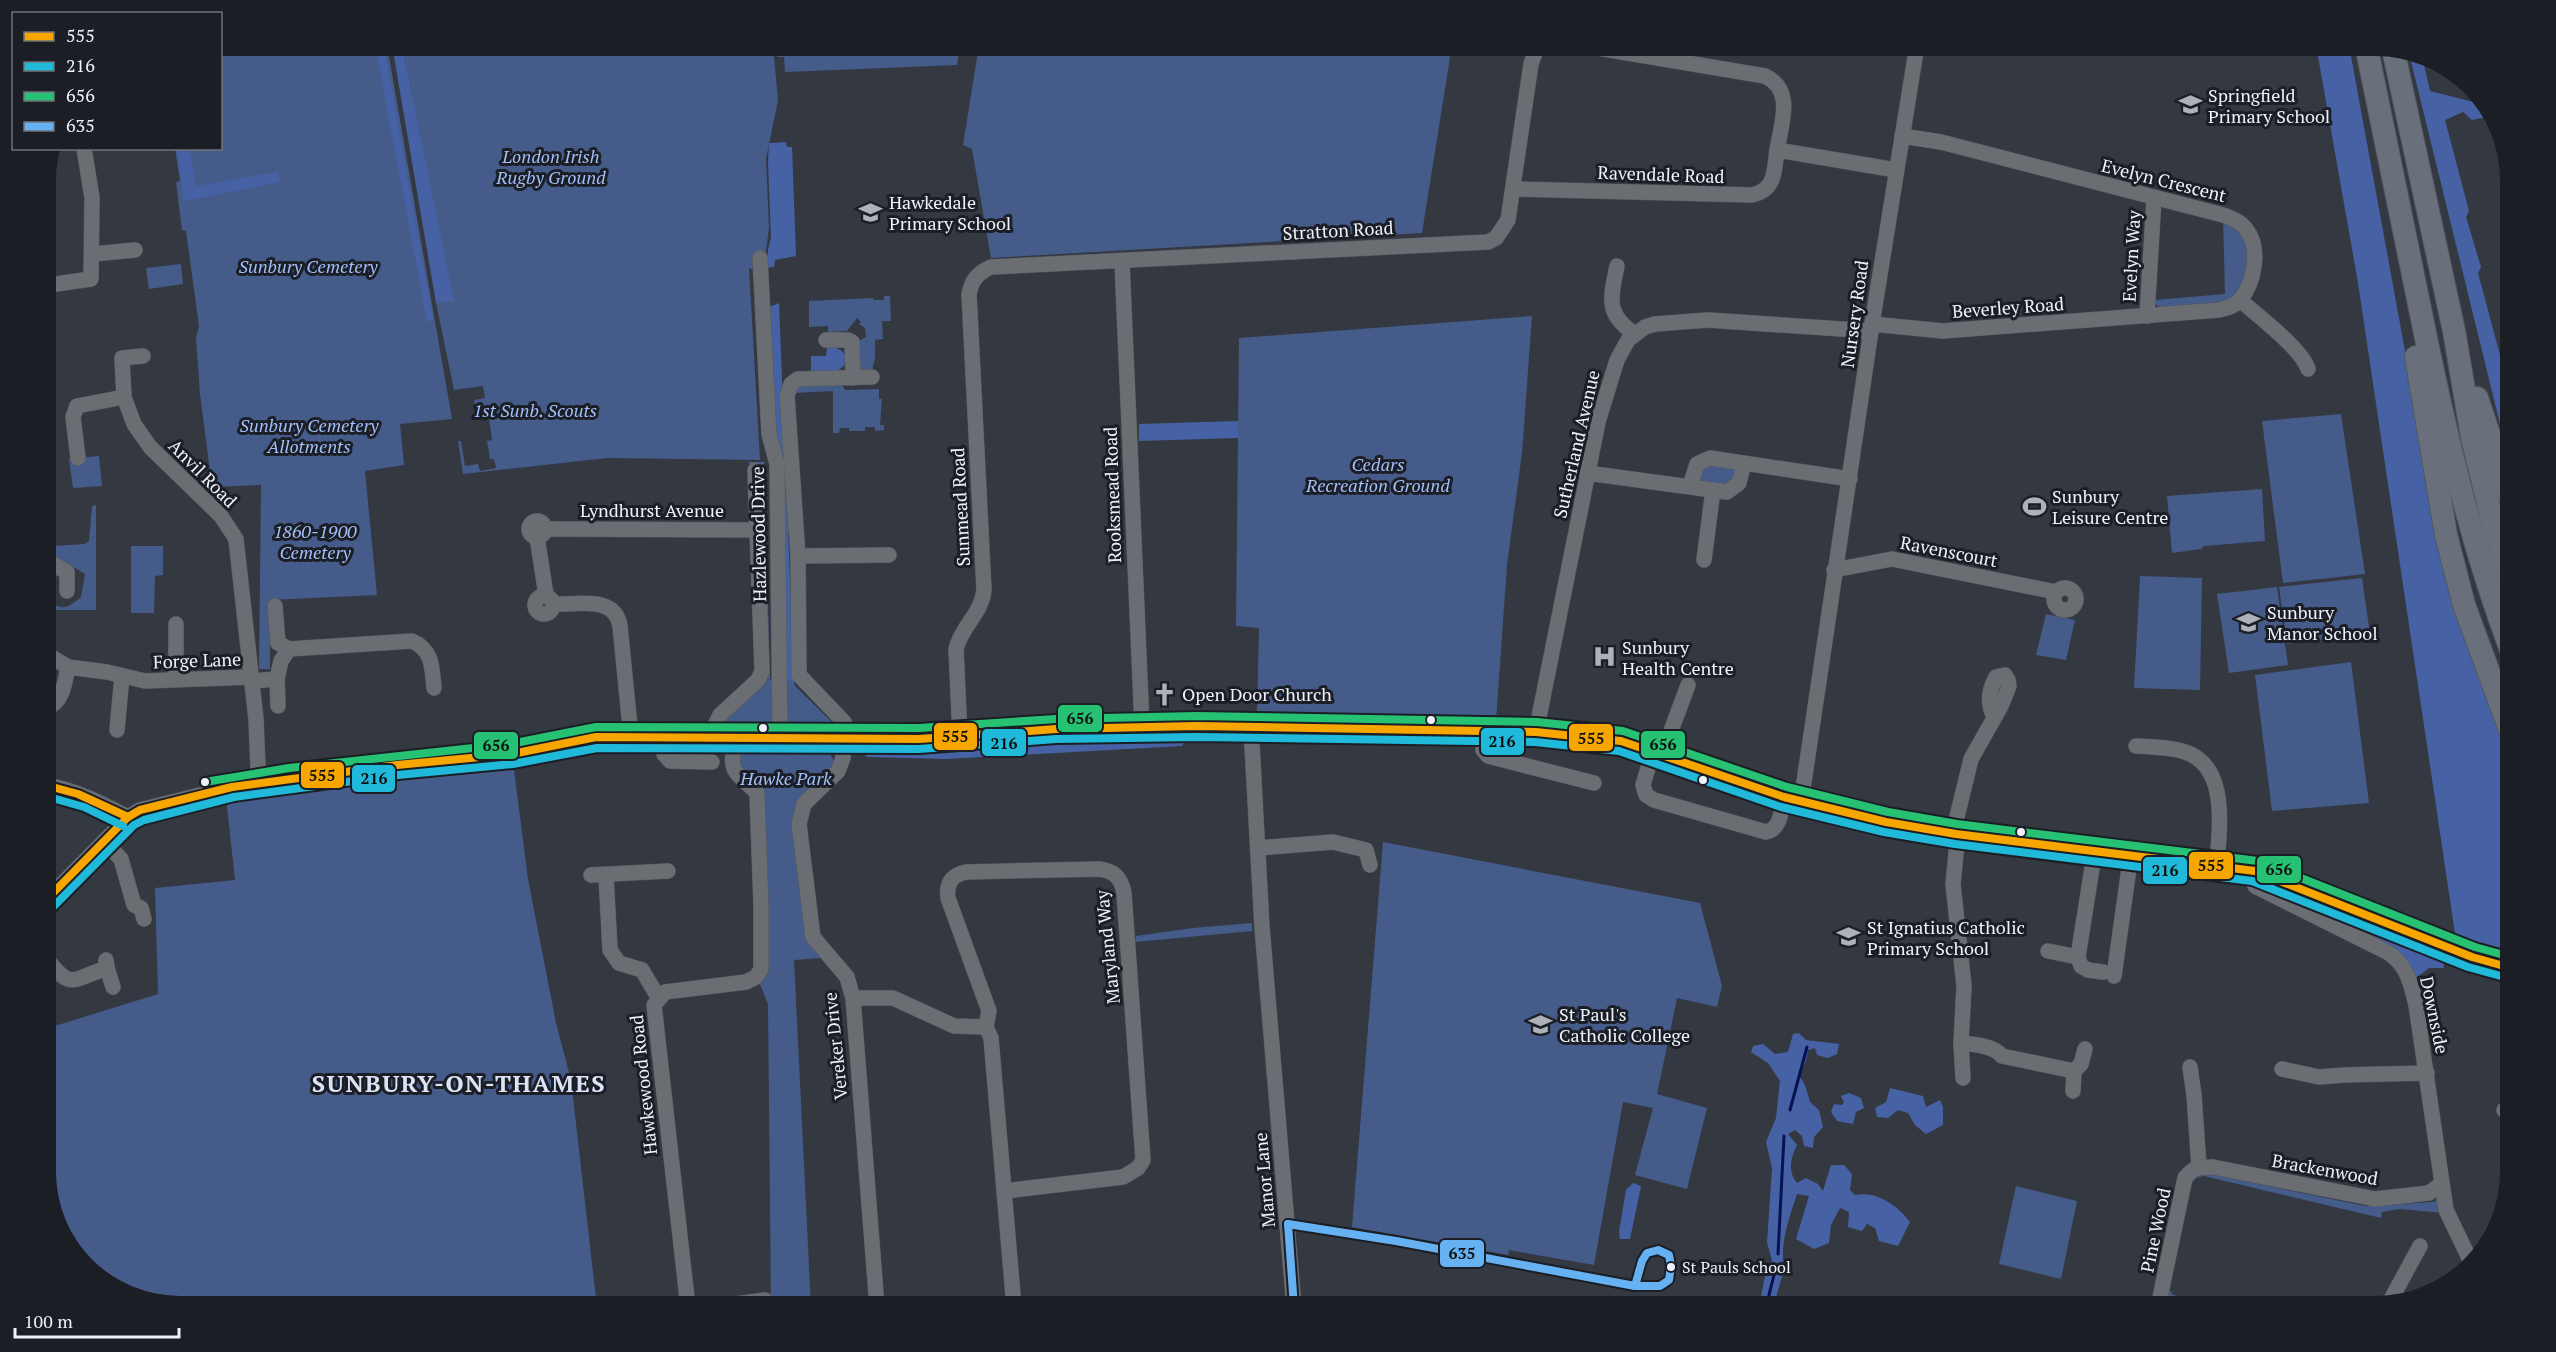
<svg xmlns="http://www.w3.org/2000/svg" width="2556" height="1352" font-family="'PT Serif',serif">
  <rect width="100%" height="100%" fill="#343840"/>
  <!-- green -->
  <g fill="#455b8a">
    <path d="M221,45H387L452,419L400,424L404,465L365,471L377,595L270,600V669H259L261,485L212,487L200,394L196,338L199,326L186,231L182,230L176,182L180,181L175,149L220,148Z"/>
    <path d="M402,45H773L778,100L766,159L769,228L765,259L760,273L749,268L760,460L607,458L463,474L458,441H461L465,466L478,464L480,471L496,468L494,459H490L487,441L492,440L489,418L477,420L474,400L485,398L483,386L454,390L436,303L453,300Z"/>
    <path d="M776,45H960L957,65L785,72L784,57H777Z"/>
    <path d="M979,45H1452L1422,233L991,258L972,149L963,145Z"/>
    <path d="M2223,215L2246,229L2254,266L2229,308H2161L2156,305L2154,300L2225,294Z"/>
    <path d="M181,264L183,284L149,289L146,268Z"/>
    <path d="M884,296H890L891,321H882L883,339L875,340V358L872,371L860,369L857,342L866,337L865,328L859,324L861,322L857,318L847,331L828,332V326L809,327V301L873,298V300H884Z"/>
    <path d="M1532,316L1522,453L1507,565L1496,721L1257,713L1259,628L1236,626L1239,338Z"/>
    <path d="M841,384L845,390L879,389V399H882L880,425H884V430L875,431V427H865V431H849V428H840L839,433H833V391L795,393L797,386Z"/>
    <path d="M2341,414L2365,574L2283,583L2262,421Z"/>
    <path d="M99,456L102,486L73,488L69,459Z"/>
    <path d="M1703,465L1736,468L1734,486L1698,483Z"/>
    <path d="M2262,489L2265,541L2204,546L2201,549L2172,553L2167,496Z"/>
    <path d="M96,505V610H45V564L58,575L51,583L52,603C64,612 71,605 81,597L85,574L45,550V542L54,546L85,544L89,541L92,506Z"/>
    <path d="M131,546H163V575L155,576L154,613H131Z"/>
    <path d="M2140,576L2202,578L2200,690L2134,688Z"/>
    <path d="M2362,578L2370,634L2287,644L2279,587Z"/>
    <path d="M2277,587L2288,665L2229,673L2217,594Z"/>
    <path d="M2046,614L2075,620L2066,660L2036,655Z"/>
    <path d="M2351,662L2369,803L2272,811L2255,675Z"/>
    <path d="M762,679L794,681L795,686L834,724L719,723Z"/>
    <path d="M750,748L828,751L833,759V769L801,803L821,958L794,960L811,1307H771L768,1004L759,982L762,795L737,771L738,749Z"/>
    <path d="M512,754L528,879L556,1023L571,1080L597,1307H180L120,1293L68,1247L45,1182V1029L158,994L155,888L235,880L225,788Z"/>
    <path d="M1383,842L1700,903L1722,986L1717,1007L1677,998L1657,1094L1707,1108L1687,1189L1635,1175L1653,1108L1623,1102L1594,1265L1509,1250L1508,1255L1352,1227Z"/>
    <path d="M1252,923V931L1135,942L1136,936L1193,928Z"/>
    <path d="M2200,1172L2365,1206L2433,1202L2439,1199L2443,1213L2400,1209L2382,1212L2381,1218L2204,1176L2196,1178L2192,1183L2169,1289L2173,1295L2231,1307H2210L2170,1299L2165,1289L2189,1182Z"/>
    <path d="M2016,1186L2077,1201L2061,1279L1999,1264Z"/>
  </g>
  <!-- forest -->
  <g fill="#4662a4">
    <path d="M375,45H384L433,320L427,322Z"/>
    <path d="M392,45H402L454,301L436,303Z"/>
    <path d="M2316,45H2349L2446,575L2493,716L2511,754V957L2456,940L2358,283Z"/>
    <path d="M2409,53L2422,56L2430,91L2489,106L2492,116L2472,120L2463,112L2445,120L2469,211L2466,217L2481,267L2478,273L2511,396V469Z"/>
    <path d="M786,142L787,147H792L796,256L775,260L774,267L767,268L768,249L771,238L768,161L769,143Z"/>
    <path d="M177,149H189L196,186L278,172L280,182L184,201Z"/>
    <path d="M779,303L794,681H786L769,307Z"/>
    <path d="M827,347C836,347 841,348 846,357L844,366L837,371L811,373V356H826Z"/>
    <path d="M1238,421V438L1139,441V424Z"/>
    <path d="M748,462H764L770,679H762L758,475Z"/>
    <path d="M1043,739H1186L1182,746L947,759L867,757L865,755L866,748Z"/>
    <path d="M2255,871L2442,952L2444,968H2429L2416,978L2404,969L2267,893Z"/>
    <path d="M1799,1033L1806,1040L1839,1044L1837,1054L1828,1058L1817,1055L1815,1048L1808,1050L1806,1061L1798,1074L1805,1085L1810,1102L1819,1110L1823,1127L1814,1137L1813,1148L1804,1146L1802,1136L1795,1130L1788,1134L1797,1145C1791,1157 1787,1171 1797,1183L1806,1178L1818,1184L1823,1191L1831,1165H1844L1852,1174L1850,1190L1855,1195C1877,1191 1897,1205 1910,1222L1898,1246L1879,1241L1875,1228L1867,1224L1862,1231L1848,1227L1849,1212L1840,1208L1831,1225L1829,1243L1814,1249L1796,1239L1809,1196L1797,1194C1790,1216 1776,1251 1787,1273L1782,1277L1773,1307H1759L1765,1276L1772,1260L1767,1243L1772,1168L1766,1142L1776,1118L1780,1081L1768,1063L1751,1052L1753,1046L1763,1044L1775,1054L1788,1052L1793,1034Z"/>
    <path d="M1890,1088L1923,1096L1926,1107L1940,1100L1943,1107V1125L1926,1134L1915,1125L1908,1113L1898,1110L1888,1118L1877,1117L1875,1108L1886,1102Z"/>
    <path d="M1849,1093L1861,1098L1864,1108L1856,1112L1853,1124L1837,1121L1831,1112L1834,1104L1842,1105L1844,1102L1841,1096Z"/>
    <path d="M1633,1183L1641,1186L1630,1239H1620L1619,1232L1626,1190Z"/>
  </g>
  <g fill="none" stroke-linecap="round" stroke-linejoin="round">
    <!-- stream -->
    <g stroke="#061251" stroke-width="3">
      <path d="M1790,1110L1807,1047"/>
      <path d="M1778,1254L1784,1136"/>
      <path d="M1766,1307L1776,1267"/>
    </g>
    <defs>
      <g id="minor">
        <path d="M1580,45L1765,76C1795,90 1781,124 1777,150L1896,170"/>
        <path d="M1513,189L1752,195C1776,190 1774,171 1777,150"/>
        <path d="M93,254L135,250"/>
        <path d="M760,258L769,434L777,464L780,739"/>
        <path d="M1122,262L1142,726"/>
        <path d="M1617,266C1611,296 1604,314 1635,334"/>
        <path d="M49,285L91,279L92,198L84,148"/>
        <path d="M2240,300C2257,315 2302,349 2308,369"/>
        <path d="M2147,316L2154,198"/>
        <path d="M1872,324L1943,331L2219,310C2227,308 2235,306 2240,300C2255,282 2261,248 2246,229C2240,221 2231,218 2223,215L1941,142L1902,136"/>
        <path d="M826,340H848L852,342L853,378"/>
        <path d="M143,356L122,358L124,397L134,424L150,447L221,516L236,539L256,719L258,767L262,782"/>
        <path d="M78,458L73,417L77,406L124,397"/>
        <path d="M1587,473L1727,492L1739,483L1744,463"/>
        <path d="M1690,486L1697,464L1710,458L1850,479"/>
        <circle cx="537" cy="529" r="8"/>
        <path d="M546,529L758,530"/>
        <path d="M537,537L546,595"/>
        <path d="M798,556L889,555"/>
        <path d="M45,559L67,572V591"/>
        <path d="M1704,560L1713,490"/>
        <path d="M1834,570L1892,559L2056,592"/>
        <circle cx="2065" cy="599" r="11"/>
        <circle cx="544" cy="605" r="9"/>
        <path d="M554,604C578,605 615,595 620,626L631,737"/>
        <path d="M275,606L278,643L289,649"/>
        <path d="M176,624V679"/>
        <path d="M45,653L68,667L107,672L145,681L251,677"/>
        <path d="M277,679L281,661L289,649L412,641C433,650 432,668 434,688"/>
        <path d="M251,681L277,679L278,706"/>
        <path d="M45,707H48L45,749"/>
        <path d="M48,707C63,702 65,681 68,667"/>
        <path d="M1251,727L1262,927L1294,1307"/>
        <path d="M117,730L122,676"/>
        <path d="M1536,732L1598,422L1617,360L1628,340L1645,327L1655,324L1708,320L1871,331"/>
        <path d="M1483,733V750L1488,756L1594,783"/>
        <path d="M663,736L664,754L670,761L712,762"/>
        <path d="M960,736L956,649C961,627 982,613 984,590L969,294C972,279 978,273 991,267L1488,242L1496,238L1508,220L1531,64L1536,50L1542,45"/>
        <path d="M714,737L715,725L720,715L758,680L762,671L755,470"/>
        <path d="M843,737V758L838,771L804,804L799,824L813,937L847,977L853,998L877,1307"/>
        <path d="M848,737V731L844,722L799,675L798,556L787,396L791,384L798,379L872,377"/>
        <path d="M2136,746C2151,747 2168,747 2182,751C2230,764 2219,829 2217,865"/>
        <path d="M1653,751L1643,785L1646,795L1654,800L1766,832C1781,829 1781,811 1784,797"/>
        <path d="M1662,755L1688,685"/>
        <path d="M45,785C76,790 101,803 128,817"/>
        <path d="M1801,802L1872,324L1917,45"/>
        <path d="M104,841L121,859L134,905L141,908L144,919"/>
        <path d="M1258,848L1333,842L1366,850L1370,865"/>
        <path d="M2095,849L2078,957L2081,966L2088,970L2103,972"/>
        <path d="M2255,871L2253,881L2255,886L2387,952C2407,964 2411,984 2416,1005L2446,1210L2471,1262"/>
        <path d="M591,875L668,871"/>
        <path d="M606,875L610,950L619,963L642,970L658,997"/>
        <path d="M45,901L128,817L140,810L232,787L397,765L512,754L596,737L919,739L1056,729L1197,726L1536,732L1621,741L1784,797L1886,822L1956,834L2131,854L2255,871L2421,937L2472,957L2511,968"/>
        <path d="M2048,951L2078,957"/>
        <path d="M45,957C72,991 70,980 107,968L106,960"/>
        <path d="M107,968L113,987"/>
        <path d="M2114,976L2131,854"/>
        <path d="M853,998H893L954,1026L986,1027L991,1038L1014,1307"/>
        <path d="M986,1027L989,1011L948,898C946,883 952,875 966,872L1099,869C1114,871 1121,877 1124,893L1143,1160L1138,1168L1123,1177L1004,1191"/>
        <path d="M1961,1043C1974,1044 1994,1046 2002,1056L2074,1071L2081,1064L2085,1049"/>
        <path d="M2190,1067L2194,1095L2199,1167"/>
        <path d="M2282,1069L2319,1077L2344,1075L2427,1073"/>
        <path d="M1963,1078L1961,1043L1964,986L1953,884L1957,843L1955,825L1971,759L2001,706L2009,686L2008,680L2005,675L1996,677C1988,691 1987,703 1994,717"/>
        <path d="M2073,1091L2074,1071"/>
        <path d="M2504,1110L2511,1107"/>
        <path d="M2159,1301L2189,1307"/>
        <path d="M2389,1303L2420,1246"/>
        <path d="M688,1307L654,1005L665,992L746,982L756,977L761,969V906L757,793C731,767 730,775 735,737"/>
        <path d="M715,1307L765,1300"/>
        <path d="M2158,1307L2185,1178C2193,1167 2200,1167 2213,1167L2375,1199L2429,1193L2441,1184"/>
      </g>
      <g id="highway">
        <path d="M2366,45C2383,130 2401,214 2418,299C2442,418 2468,536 2511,650"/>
        <path d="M2393,49L2454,331L2472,437L2494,528L2511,584"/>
        <path d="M2416,357L2446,535L2464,605L2511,733"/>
        <path d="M2477,398L2511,501"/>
      </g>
    </defs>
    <!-- minor casing -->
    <use href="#minor" stroke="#53575e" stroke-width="16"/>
    <!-- highway casing -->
    <use href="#highway" stroke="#53575e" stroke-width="24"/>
    <!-- minor -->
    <use href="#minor" stroke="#6a6e73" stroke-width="15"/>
    <!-- highway -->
    <use href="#highway" stroke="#6a6f7c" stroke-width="22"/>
    <defs>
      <g id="bus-1">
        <path d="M45,785L78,794L128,817"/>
        <path d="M45,901L128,817L140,810L232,787L397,765L512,754L596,737L919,739L1056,729L1197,726L1536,732L1621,741L1784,797L1886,822L1956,834L2255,871L2472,957L2511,968"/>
      </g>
      <g id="bus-2">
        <path d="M45,796L84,807L123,826"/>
        <path d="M52,908L134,825L144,820L234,797L398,775L513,764L597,748L919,749L1056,739L1197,737L1535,742L1619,751L1781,807L1884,832L1955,844L2252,881L2468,967L2508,978"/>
      </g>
      <path id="bus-3" d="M205,782L289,768L510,744L596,727L919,728L1056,719L1197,716L1537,722L1623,731L1787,787L1888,812L1957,824L2258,861L2475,947L2511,957"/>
      <g id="bus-4">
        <path d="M1288,1224L1396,1241L1635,1286"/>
        <path d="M1288,1224L1294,1307"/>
        <path d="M1658,1250L1669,1255L1671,1266L1669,1280L1660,1286H1635L1642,1261L1647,1253Z"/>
      </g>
    </defs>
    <!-- bus-1 casing -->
    <use href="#bus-1" stroke="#1b1e25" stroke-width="12"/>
    <!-- bus-2 casing -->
    <use href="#bus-2" stroke="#1b1e25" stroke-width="12"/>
    <!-- bus-3 casing -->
    <use href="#bus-3" stroke="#1b1e25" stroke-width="12"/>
    <!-- bus-4 casing -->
    <use href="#bus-4" stroke="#1b1e25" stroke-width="12"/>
    <!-- bus-1 -->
    <use href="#bus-1" stroke="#f7a600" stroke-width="8"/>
    <!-- bus-2 -->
    <use href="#bus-2" stroke="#20b9da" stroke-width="8"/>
    <!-- bus-3 -->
    <use href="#bus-3" stroke="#26c172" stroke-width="8"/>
    <!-- bus-4 -->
    <use href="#bus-4" stroke="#66b1f2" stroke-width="8"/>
  </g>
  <!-- icons -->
  <defs>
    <symbol id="school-bare" viewBox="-9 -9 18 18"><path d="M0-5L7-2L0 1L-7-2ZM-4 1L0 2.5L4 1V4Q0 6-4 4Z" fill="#acb1ba" stroke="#1b1e25" stroke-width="2.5" paint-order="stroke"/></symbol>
    <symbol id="stadium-bare" viewBox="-9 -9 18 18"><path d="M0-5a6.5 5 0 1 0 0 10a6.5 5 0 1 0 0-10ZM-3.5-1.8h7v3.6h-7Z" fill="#acb1ba" stroke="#1b1e25" stroke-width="2.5" paint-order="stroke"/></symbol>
    <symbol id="hospital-bare" viewBox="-9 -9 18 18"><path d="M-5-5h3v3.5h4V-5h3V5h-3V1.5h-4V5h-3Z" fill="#acb1ba" stroke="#1b1e25" stroke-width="2.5" paint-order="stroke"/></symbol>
    <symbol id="church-bare" viewBox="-9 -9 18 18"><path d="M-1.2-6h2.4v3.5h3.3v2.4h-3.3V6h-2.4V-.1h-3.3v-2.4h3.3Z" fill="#acb1ba" stroke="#1b1e25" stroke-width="2.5" paint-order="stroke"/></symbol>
  </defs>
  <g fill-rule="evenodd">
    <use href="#school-bare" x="2174" y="88" width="33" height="33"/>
    <use href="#school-bare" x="854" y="196" width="33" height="33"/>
    <use href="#stadium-bare" x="2018" y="490" width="33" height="33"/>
    <use href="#school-bare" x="2232" y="606" width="33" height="33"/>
    <use href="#hospital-bare" x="1588" y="640" width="33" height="33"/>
    <use href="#church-bare" x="1148" y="678" width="33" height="33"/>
    <use href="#school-bare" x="1832" y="920" width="33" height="33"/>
    <use href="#school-bare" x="1524" y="1008" width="33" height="33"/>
  </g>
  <!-- markers -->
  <g fill="#edf2fc" stroke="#1b1e25" stroke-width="2">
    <circle cx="1431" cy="720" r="5"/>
    <circle cx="763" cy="728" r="5"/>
    <circle cx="1703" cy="780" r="5"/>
    <circle cx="205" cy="782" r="5"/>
    <circle cx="2021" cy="832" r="5"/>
    <circle cx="1671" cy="1267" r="5"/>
  </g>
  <g text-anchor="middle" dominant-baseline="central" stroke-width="6" stroke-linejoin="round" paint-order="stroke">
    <!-- bus labels -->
    <g font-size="16" fill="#edf2fc" stroke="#1b1e25" text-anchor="start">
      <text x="1682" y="1267">St Pauls School</text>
    </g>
    <!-- poi labels -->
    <g font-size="18" fill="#edf2fc" stroke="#1b1e25" text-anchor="start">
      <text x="2208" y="95">Springfield<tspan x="2208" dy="21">Primary School</tspan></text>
      <text x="889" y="202">Hawkedale<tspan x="889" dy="21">Primary School</tspan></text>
      <text x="2052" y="496">Sunbury<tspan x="2052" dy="21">Leisure Centre</tspan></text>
      <text x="2267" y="612">Sunbury<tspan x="2267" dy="21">Manor School</tspan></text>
      <text x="1622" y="647">Sunbury<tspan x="1622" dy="21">Health Centre</tspan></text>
      <text x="1182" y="694">Open Door Church</text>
      <text x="1867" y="927">St Ignatius Catholic<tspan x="1867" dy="21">Primary School</tspan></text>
      <text x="1559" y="1014">St Paul's<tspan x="1559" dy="21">Catholic College</tspan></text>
    </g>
    <!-- park labels -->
    <g font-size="18" font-style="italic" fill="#a2bffb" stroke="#1b1e25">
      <text x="551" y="156">London Irish<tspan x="551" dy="21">Rugby Ground</tspan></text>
      <text x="308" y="266">Sunbury Cemetery</text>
      <text x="535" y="410">1st Sunb. Scouts</text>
      <text x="309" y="425">Sunbury Cemetery<tspan x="309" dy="21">Allotments</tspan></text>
      <text x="1378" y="464">Cedars<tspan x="1378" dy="21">Recreation Ground</tspan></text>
      <text x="315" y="531">1860-1900<tspan x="315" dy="21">Cemetery</tspan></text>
      <text x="786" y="778">Hawke Park</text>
    </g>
    <!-- street labels -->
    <g font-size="18" fill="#edf2fc" stroke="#1b1e25">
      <text transform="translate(1661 174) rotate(2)">Ravendale Road</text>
      <text transform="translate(2164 180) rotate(14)">Evelyn Crescent</text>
      <text transform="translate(1338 230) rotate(-3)">Stratton Road</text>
      <text transform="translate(2131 256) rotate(-87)">Evelyn Way</text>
      <text transform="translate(2008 307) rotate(-4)">Beverley Road</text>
      <text transform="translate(1854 314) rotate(-82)">Nursery Road</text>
      <text transform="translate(1576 444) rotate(-77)">Sutherland Avenue</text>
      <text transform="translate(203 473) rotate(45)">Anvil Road</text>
      <text transform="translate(1112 495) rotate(-92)">Rooksmead Road</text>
      <text transform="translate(960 507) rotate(-93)">Sunmead Road</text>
      <text x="652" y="510">Lyndhurst Avenue</text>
      <text transform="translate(758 534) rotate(-91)">Hazlewood Drive</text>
      <text transform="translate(1949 551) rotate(11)">Ravenscourt</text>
      <text transform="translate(197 660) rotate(-2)">Forge Lane</text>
      <text transform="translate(1107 947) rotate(-96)">Maryland Way</text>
      <text transform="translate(2435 1015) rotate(78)">Downside</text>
      <text transform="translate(835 1046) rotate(-96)">Vereker Drive</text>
      <text transform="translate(643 1085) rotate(-96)">Hawkewood Road</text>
      <text transform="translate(2325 1169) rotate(10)">Brackenwood</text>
      <text transform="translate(1264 1180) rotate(-95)">Manor Lane</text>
      <text transform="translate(2155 1230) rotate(-78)">Pine Wood</text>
    </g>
    <!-- district labels -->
    <g font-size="24" font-weight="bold" letter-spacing="1.5" fill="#dbe4f7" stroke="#1b1e25">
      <text x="459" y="1083">SUNBURY-ON-THAMES</text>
    </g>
  </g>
  <!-- crop -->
  <path d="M0 0H2556V1352H0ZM180 56H2376A124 124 0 0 1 2500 180V1172A124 124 0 0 1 2376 1296H180A124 124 0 0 1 56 1172V180A124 124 0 0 1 180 56Z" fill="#1b1e25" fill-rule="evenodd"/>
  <g stroke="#1b1e25" stroke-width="2">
    <rect x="1057" y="704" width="46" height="29" rx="6" fill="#26c172"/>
    <rect x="933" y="722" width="45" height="29" rx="6" fill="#f7a600"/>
    <rect x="1568" y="723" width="46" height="29" rx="6" fill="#f7a600"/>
    <rect x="1480" y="727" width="45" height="29" rx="6" fill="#20b9da"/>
    <rect x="981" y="728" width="46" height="29" rx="6" fill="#20b9da"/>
    <rect x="1640" y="730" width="46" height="29" rx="6" fill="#26c172"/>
    <rect x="473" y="731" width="46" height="29" rx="6" fill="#26c172"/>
    <rect x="300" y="761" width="45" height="28" rx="6" fill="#f7a600"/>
    <rect x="351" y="764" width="45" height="29" rx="6" fill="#20b9da"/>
    <rect x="2188" y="851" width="46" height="29" rx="6" fill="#f7a600"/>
    <rect x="2256" y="855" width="46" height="29" rx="6" fill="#26c172"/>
    <rect x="2142" y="856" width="46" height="29" rx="6" fill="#20b9da"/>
    <rect x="1439" y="1239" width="46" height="29" rx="6" fill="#66b1f2"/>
  </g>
  <g font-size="16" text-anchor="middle" font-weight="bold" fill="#111">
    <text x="1080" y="724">656</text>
    <text x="955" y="742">555</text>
    <text x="1591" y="744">555</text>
    <text x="1502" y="747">216</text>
    <text x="1004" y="749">216</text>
    <text x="1663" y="750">656</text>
    <text x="496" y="751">656</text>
    <text x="322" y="781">555</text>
    <text x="374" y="784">216</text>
    <text x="2211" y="871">555</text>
    <text x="2279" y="875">656</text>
    <text x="2165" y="876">216</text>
    <text x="1462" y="1259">635</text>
  </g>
  <!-- legend -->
  <rect x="12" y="12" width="210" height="138" fill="#1b1e25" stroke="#6f737b" stroke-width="1.5"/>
  <rect x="24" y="32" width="30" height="9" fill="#f7a600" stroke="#6f737b" stroke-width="1.5"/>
  <text x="66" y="42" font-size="18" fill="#edf2fc">555</text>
  <rect x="24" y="62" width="30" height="9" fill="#20b9da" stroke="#6f737b" stroke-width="1.5"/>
  <text x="66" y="72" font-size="18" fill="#edf2fc">216</text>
  <rect x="24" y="92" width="30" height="9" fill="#26c172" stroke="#6f737b" stroke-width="1.5"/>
  <text x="66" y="102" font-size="18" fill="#edf2fc">656</text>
  <rect x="24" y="122" width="30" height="9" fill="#66b1f2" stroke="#6f737b" stroke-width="1.5"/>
  <text x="66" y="132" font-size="18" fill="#edf2fc">635</text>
  <!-- scale -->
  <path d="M15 1328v9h164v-9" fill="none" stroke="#edf2fc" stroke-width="3"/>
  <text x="24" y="1328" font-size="18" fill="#edf2fc" stroke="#1b1e25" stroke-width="4.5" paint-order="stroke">100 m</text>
</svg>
